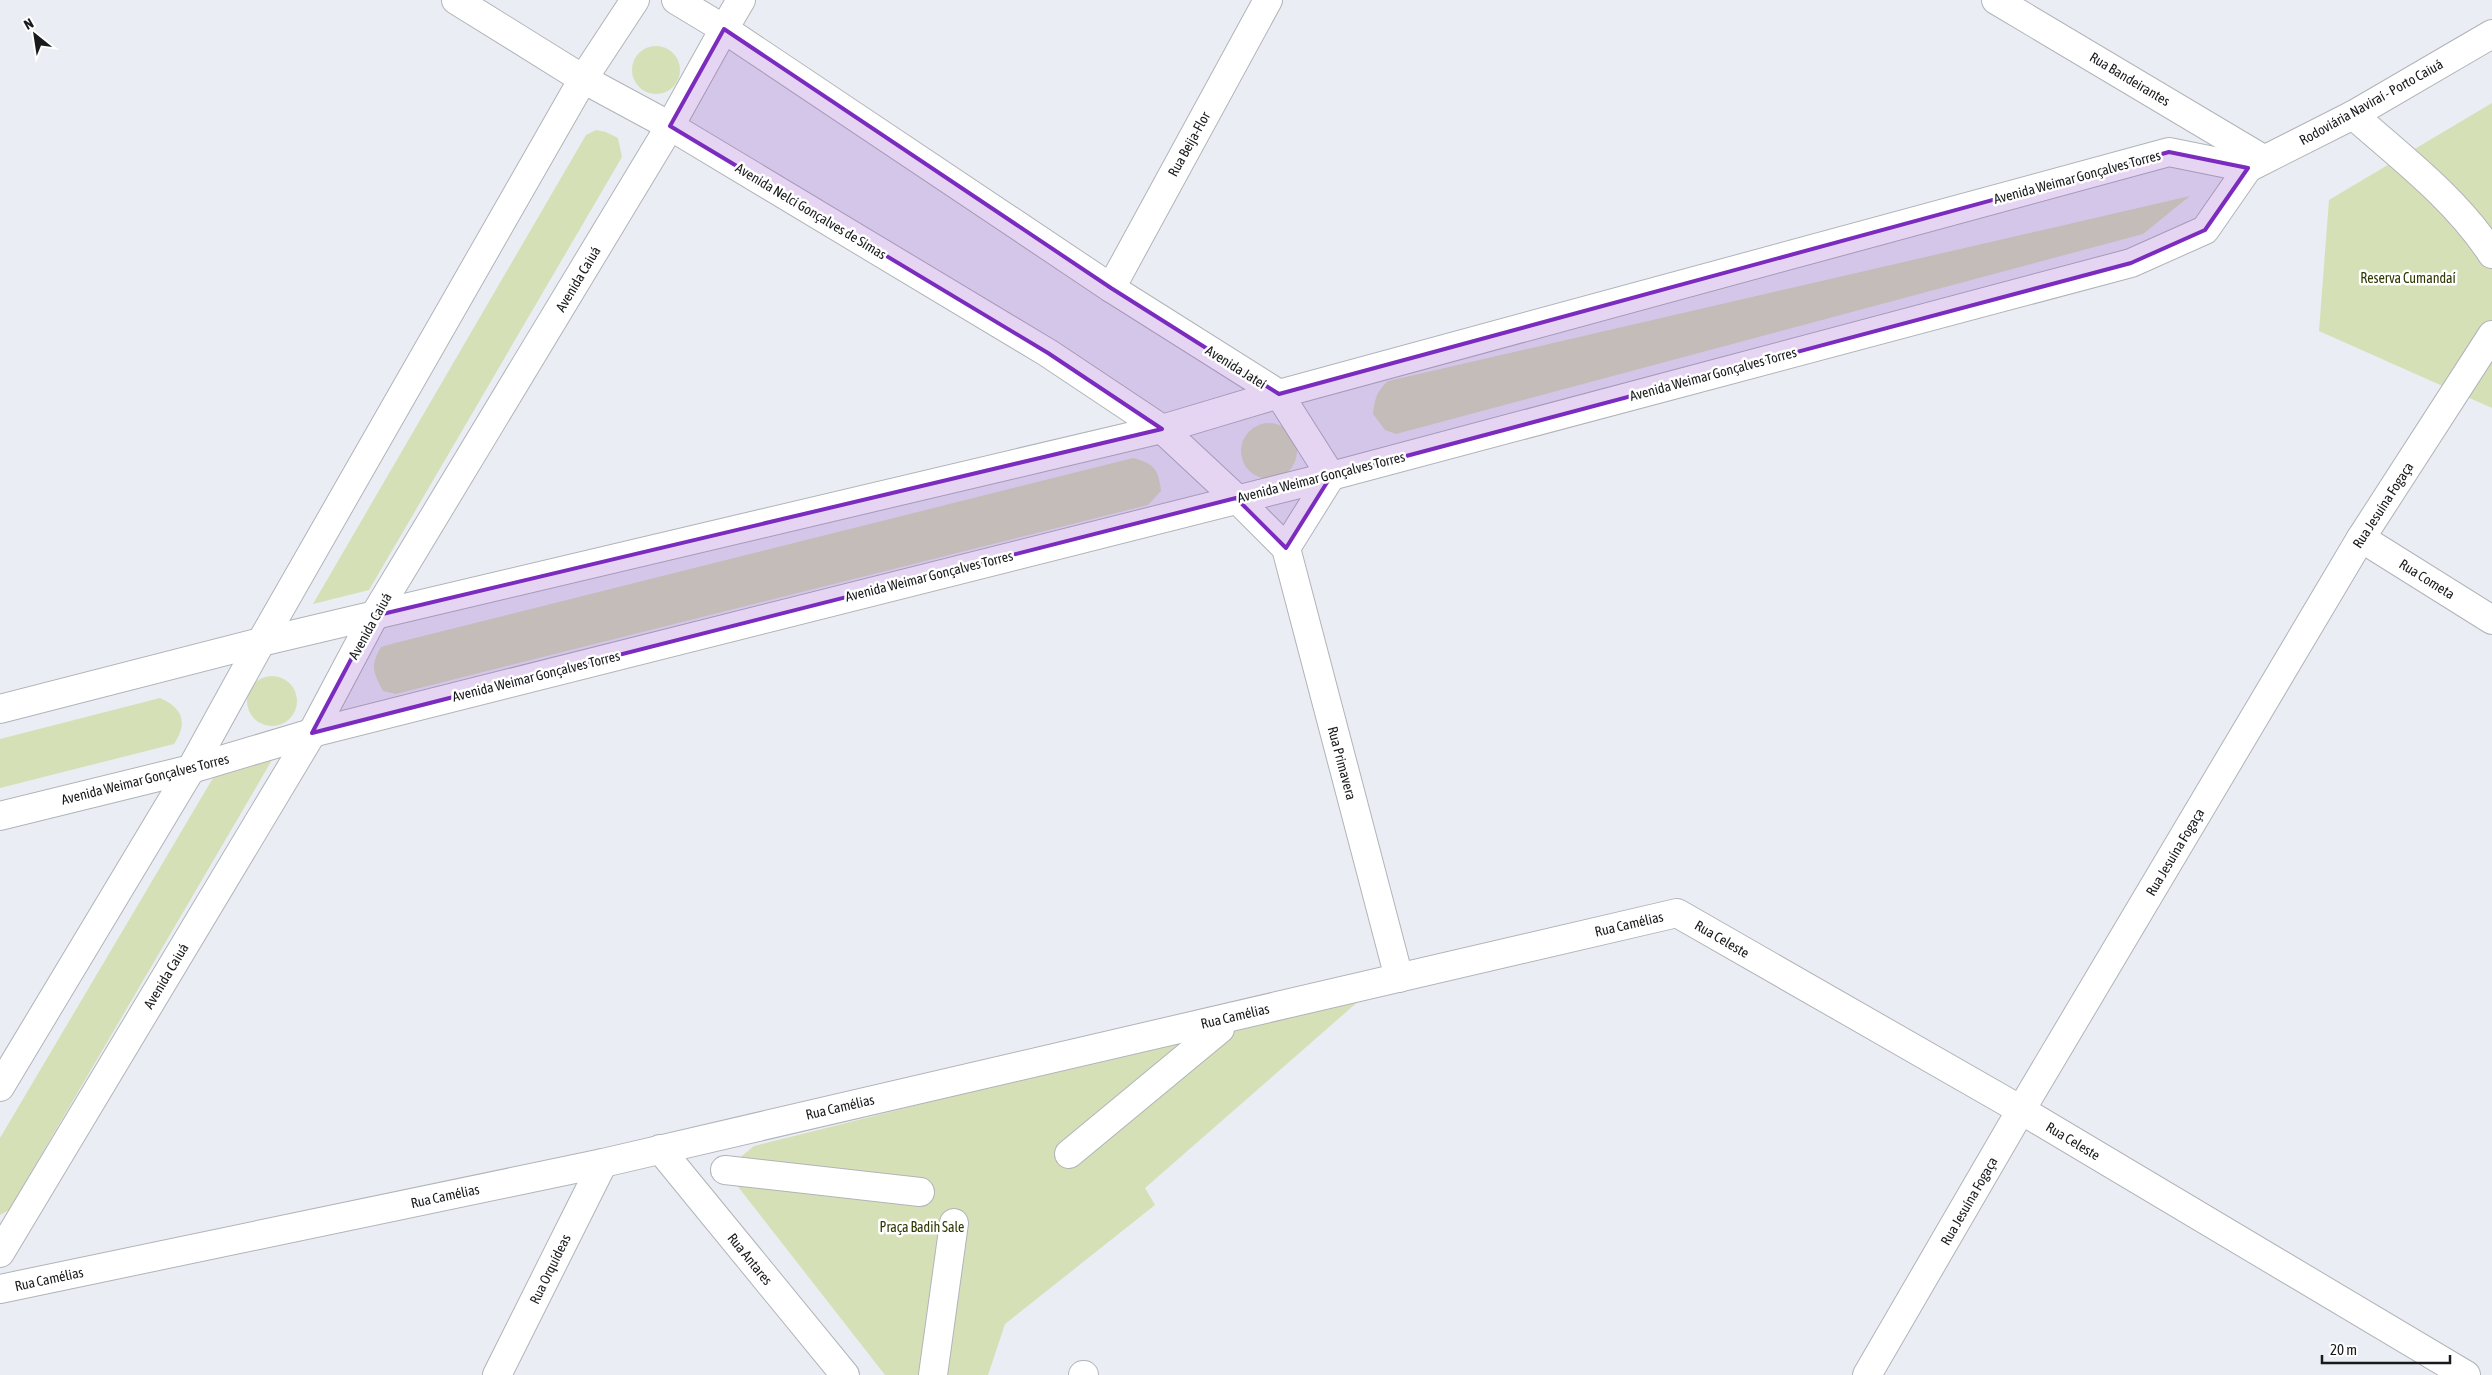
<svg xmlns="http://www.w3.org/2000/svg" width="2492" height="1375" font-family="'Asap Condensed',sans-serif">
  <rect width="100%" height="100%" fill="#eaedf3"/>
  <!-- green -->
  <g fill="#d6e0b7">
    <circle cx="656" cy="70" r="24"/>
    <path d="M2492,103V408L2319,331L2329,200Z"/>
    <path d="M596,130L606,132L618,138L622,157L369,590L313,604L586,135Z"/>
    <path d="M2190,196L2143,234L1396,434L1385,430L1373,414C1374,401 1377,390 1388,381Z"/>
    <circle cx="1269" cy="451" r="28"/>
    <path d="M1133,458C1155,464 1158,469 1161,491L1148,505L396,694L383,691C373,672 370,666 381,647L395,643Z"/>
    <circle cx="272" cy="701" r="25"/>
    <path d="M160,698C183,708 188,723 174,744L0,788V739Z"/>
    <path d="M272,760L9,1210L0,1215V1138L213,778Z"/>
    <path d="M1369,992L1145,1188L1155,1205L1005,1324L988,1375H885L725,1170L754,1146Z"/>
  </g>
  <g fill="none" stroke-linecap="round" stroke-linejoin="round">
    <defs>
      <g id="pedestrian">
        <path d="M1069,1154L1220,1029"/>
        <path d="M725,1170L920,1192"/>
        <path d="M933,1375L954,1223"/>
      </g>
      <g id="minor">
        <path d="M2353,115C2402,158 2456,199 2492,254"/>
        <path d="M1111,288L1268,0"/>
        <path d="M1236,498L1286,548L1399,978"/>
        <path d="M2361,538L2492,620"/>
        <path d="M1286,548L1331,476"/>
        <path d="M660,1149L845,1375"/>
        <path d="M0,1289L603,1163L1677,913L2021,1110L2466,1375"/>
        <path d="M497,1375L603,1163"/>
        <path d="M1083,1375H1084"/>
        <path d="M1867,1375L2021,1110L2361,538L2492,335"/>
      </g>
      <g id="tertiary">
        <path d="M741,0L724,29L1111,288L1279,394L1331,476"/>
        <path d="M1996,0L2263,159"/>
        <path d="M670,126L1048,353L1162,429L1236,498"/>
      </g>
      <g id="secondary">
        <path d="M456,0L583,79L670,126"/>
        <path d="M0,709L261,642L1162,429L1279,394L2169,152L2248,168"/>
        <path d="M0,816L191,769L312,733L1331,476L2131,263L2205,230L2248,168L2353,115L2492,34"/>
        <path d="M0,1087L191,769L261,642L583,79L635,0"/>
        <path d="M0,1253L312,733L374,616L670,126L724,29L676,0"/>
      </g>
    </defs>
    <!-- pedestrian casing -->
    <use href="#pedestrian" stroke="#b0b4b9" stroke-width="30"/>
    <!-- minor casing -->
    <use href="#minor" stroke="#b0b4b9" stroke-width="30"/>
    <!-- tertiary casing -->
    <use href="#tertiary" stroke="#b0b4b9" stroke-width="30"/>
    <!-- secondary casing -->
    <use href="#secondary" stroke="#b0b4b9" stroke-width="30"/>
    <!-- pedestrian -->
    <use href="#pedestrian" stroke="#fff" stroke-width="28"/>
    <!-- minor -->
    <use href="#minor" stroke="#fff" stroke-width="28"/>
    <!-- tertiary -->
    <use href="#tertiary" stroke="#fff" stroke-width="28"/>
    <!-- secondary -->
    <use href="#secondary" stroke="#fff" stroke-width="28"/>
  </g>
  <!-- marked area -->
  <path fill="#7b2cbf" fill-opacity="0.2" stroke="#7b2cbf" stroke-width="4" stroke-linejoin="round" d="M724,29L1111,288L1279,394L2169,152L2248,168L2205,230L2131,263L1331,476L1286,548L1236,498L312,733L374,616L1162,429L1048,353L670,126Z"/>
  <g text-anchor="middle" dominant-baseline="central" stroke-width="5" stroke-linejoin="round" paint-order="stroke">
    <!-- street labels -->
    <g font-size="14" fill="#191a1c" stroke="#fff">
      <text transform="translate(2130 79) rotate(31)">Rua Bandeirantes</text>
      <text transform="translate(2371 102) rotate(-29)">Rodoviária Naviraí - Porto Caiuá</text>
      <text transform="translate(1189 144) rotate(-61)">Rua Beija-Flor</text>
      <text transform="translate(2077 177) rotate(-15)">Avenida Weimar Gonçalves Torres</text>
      <text transform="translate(811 211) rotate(31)">Avenida Nelci Gonçalves de Simas</text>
      <text transform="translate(578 279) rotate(-59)">Avenida Caiuá</text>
      <text transform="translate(1236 367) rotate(32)">Avenida Jateí</text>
      <text transform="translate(1713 374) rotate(-15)">Avenida Weimar Gonçalves Torres</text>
      <text transform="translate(1321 477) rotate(-14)">Avenida Weimar Gonçalves Torres</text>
      <text transform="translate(2383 505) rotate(-57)">Rua Jesuína Fogaça</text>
      <text transform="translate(929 576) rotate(-14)">Avenida Weimar Gonçalves Torres</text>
      <text transform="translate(2427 579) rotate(32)">Rua Cometa</text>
      <text transform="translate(370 626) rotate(-61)">Avenida Caiuá</text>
      <text transform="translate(536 676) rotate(-14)">Avenida Weimar Gonçalves Torres</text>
      <text transform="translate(1342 763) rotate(75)">Rua Primavera</text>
      <text transform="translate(145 779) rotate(-14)">Avenida Weimar Gonçalves Torres</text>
      <text transform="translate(2175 852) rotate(-59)">Rua Jesuína Fogaça</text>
      <text transform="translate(1629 924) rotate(-13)">Rua Camélias</text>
      <text transform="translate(1722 939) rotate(30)">Rua Celeste</text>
      <text transform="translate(166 976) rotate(-59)">Avenida Caiuá</text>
      <text transform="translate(1235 1016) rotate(-13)">Rua Camélias</text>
      <text transform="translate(840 1107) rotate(-13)">Rua Camélias</text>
      <text transform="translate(2073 1141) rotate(31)">Rua Celeste</text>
      <text transform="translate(445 1196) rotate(-12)">Rua Camélias</text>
      <text transform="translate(1969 1201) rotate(-60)">Rua Jesuína Fogaça</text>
      <text transform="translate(750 1259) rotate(51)">Rua Antares</text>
      <text transform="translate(550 1269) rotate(-64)">Rua Orquídeas</text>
      <text transform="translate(49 1279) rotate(-12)">Rua Camélias</text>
    </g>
    <!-- park labels -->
    <g font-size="14" fill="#303802" stroke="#fff">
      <text x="2408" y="278">Reserva Cumandaí</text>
      <text x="922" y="1227">Praça Badih Sale</text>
    </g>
  </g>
  <!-- north arrow -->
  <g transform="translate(35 35) rotate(330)" stroke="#ffffff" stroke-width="4" paint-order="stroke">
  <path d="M0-4L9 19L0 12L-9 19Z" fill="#191a1c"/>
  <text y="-8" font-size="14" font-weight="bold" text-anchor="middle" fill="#191a1c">N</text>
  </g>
  <!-- scale -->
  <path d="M2322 1355v8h128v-8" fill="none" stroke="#191a1c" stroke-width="2.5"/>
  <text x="2330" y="1355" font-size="15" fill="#191a1c" stroke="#ffffff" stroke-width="4" paint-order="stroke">20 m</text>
</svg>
